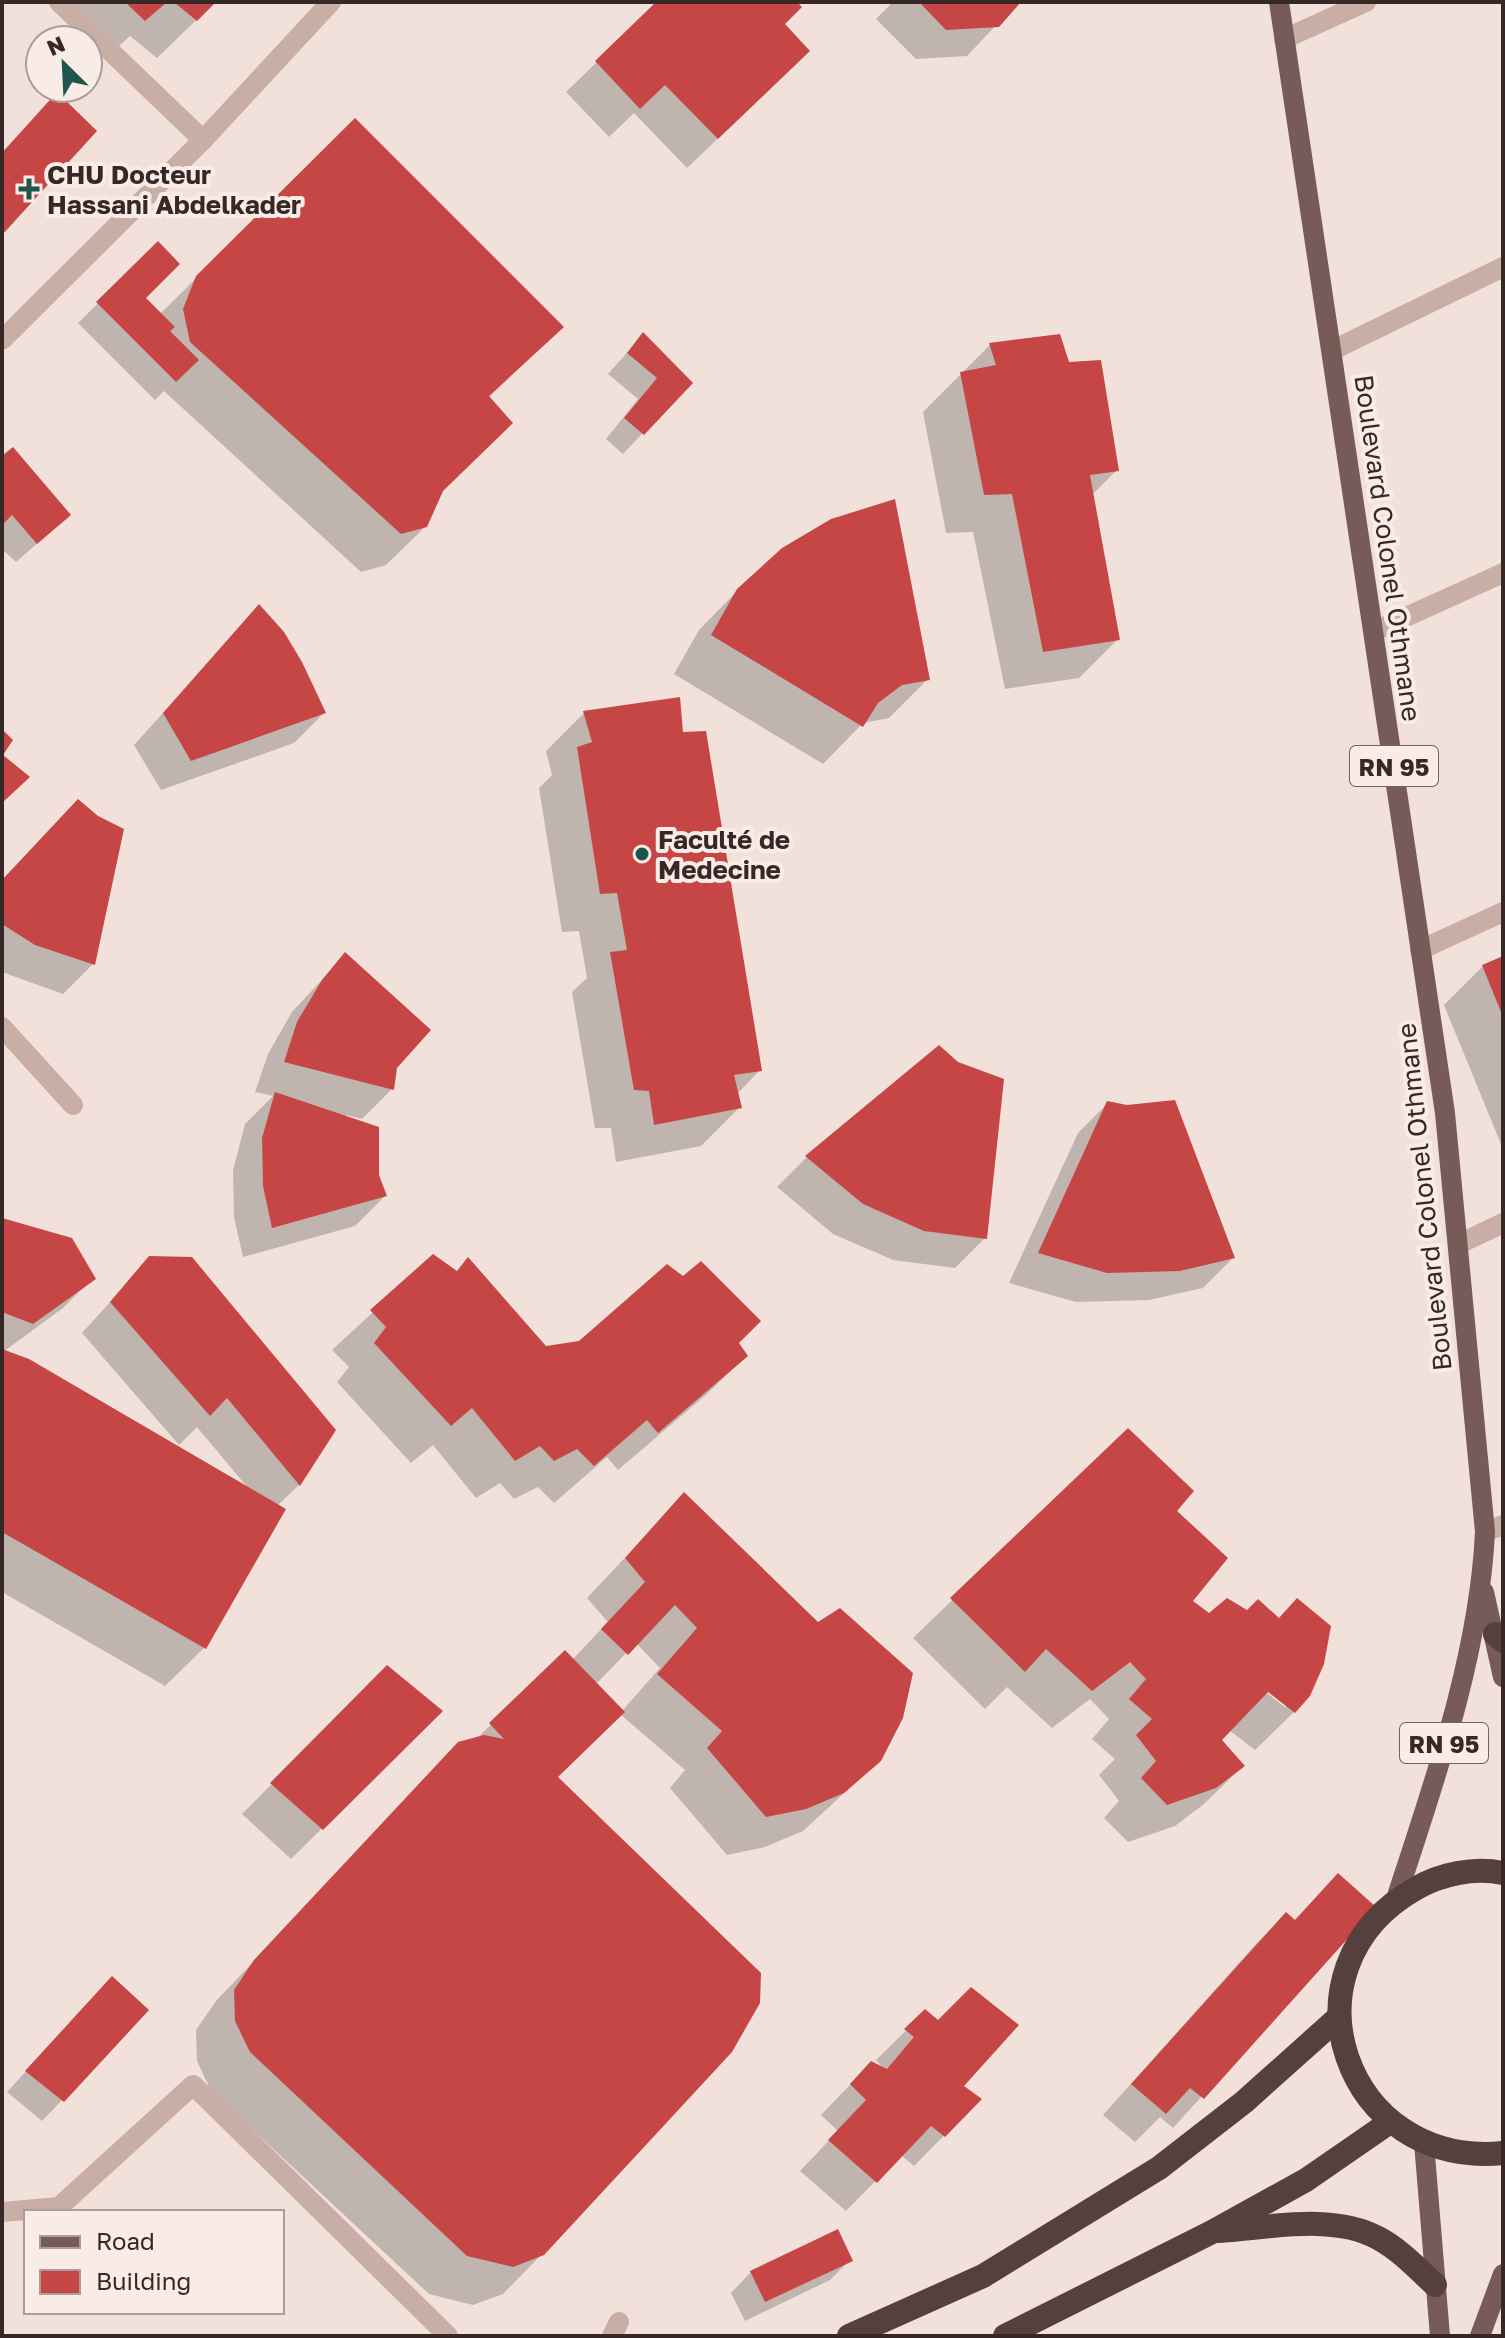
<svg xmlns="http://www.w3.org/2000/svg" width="1505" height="2338" font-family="'Golos Text',sans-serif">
  <rect width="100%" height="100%" fill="#f1e1da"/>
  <!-- shadow -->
  <g fill="#0003" fill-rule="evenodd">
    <path d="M47,2H215L157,58L130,36L105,59Z"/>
    <path d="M659,2H794L782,24L778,81L687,168L634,113L609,137L566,92Z"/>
    <path d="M893,2H1018L967,56L916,59L876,19Z"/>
    <path d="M57,95L2,232V152Z"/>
    <path d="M355,121L522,365L488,398L426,526L386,565L361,572L164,391L155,400L78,323L158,244L143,298L160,314Z"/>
    <path d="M643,335L690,383L623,454L606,439L638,399L608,374Z"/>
    <path d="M990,345L1067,364L1117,470L1092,495L1118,639L1079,678L1005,689L973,532L946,533L923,412Z"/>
    <path d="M2,459L48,534L16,562L2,549Z"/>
    <path d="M738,590L928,679L889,718L863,723L823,764L674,674L699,630Z"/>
    <path d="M259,607L324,713L294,743L161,790L134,745Z"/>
    <path d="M584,713L681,734L760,1070L737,1094L740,1107L701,1146L616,1162L611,1128H595L572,992L587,978L579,931L562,932L539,788L552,775L546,751Z"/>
    <path d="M2,881L93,964L63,994L2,972Z"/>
    <path d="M345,955L395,1067L392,1089L362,1119L346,1115L345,1118L385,1196L355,1226L243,1257L234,1217L233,1170L245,1124L273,1096L255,1092L268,1054L292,1012Z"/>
    <path d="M1503,958V1149L1444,1005L1483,966Z"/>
    <path d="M938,1047L985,1238L955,1268L893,1260L833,1234L777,1187L807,1157Z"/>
    <path d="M1108,1103L1233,1258L1203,1288L1149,1300L1076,1302L1009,1283L1078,1133Z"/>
    <path d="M2,1220L93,1278L63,1308L3,1352L248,1488L197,1427L179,1445L82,1333L150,1258L333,1430L299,1485L277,1506L204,1648L165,1686L2,1592Z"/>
    <path d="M434,1256L545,1348L736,1343L746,1356L707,1394L618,1470L607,1457L554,1503L538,1487L514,1499L500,1483L476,1498L433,1445L411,1463L337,1382L349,1367L332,1350Z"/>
    <path d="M1128,1430L1192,1491L1175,1512L1225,1558L1190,1601L1209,1615L1227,1601L1247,1612L1258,1602L1278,1620L1298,1600L1329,1627L1322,1663L1309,1695L1294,1712L1255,1750L1229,1730L1219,1740L1243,1766L1204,1804L1175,1826L1128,1842L1104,1818L1119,1801L1099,1775L1115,1759L1092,1739L1109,1719L1090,1699L1052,1728L1007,1687L985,1709L913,1638ZM1262,1684L1286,1703V1708L1259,1687Z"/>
    <path d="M684,1495L880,1760L803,1831L765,1847L727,1855L670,1788L685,1770L620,1714L556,1777L542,2254L503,2294L473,2305L429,2294L211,2091L197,2061L196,2030L216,2001L459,1744L476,1739L565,1653L572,1660L608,1622L587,1598ZM636,1643L660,1668L622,1711L596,1684Z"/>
    <path d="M387,1668L440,1712L291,1859L242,1814Z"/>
    <path d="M1338,1875L1373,1907L1173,2128L1160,2117L1135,2142L1103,2115L1256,1944L1286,1914L1294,1921Z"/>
    <path d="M92,1999L62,2100L42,2121L7,2092Z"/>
    <path d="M925,2012L938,2023L961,2086L979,2100L914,2166L901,2155L846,2211L800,2171L838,2131L821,2115L871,2063L886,2071L876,2060Z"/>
    <path d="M850,2260L830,2280L745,2321L731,2293L751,2272Z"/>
  </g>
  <!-- building -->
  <g fill="#c54644">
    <path d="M125,2H167L145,21Z"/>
    <path d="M174,2H216L197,21Z"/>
    <path d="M656,2H797L802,7L785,24L810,51L718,139L665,85L640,109L595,61Z"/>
    <path d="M919,2H1021L999,27L946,30Z"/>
    <path d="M57,92L97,131L2,235V153Z"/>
    <path d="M355,118L564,327L489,396L513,423L443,491L427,527L401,534L190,342L183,309L196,276Z"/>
    <path d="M158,241L180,264L146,298L175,327L170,331L199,360L176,382L96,302Z"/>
    <path d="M643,332L693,383L644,435L624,418L657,378L627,353Z"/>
    <path d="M1060,334L1069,362L1101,360L1119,471L1090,475L1120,640L1043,652L1012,494L984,495L960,372L996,365L989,343Z"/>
    <path d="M13,447L71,515L37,544L12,515L2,525V456Z"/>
    <path d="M895,499L930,680L902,685L878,703L863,727L711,635L737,589L782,548L831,519Z"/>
    <path d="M259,604L284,632L302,662L326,713L191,761L163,713Z"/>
    <path d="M680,697L683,732L706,731L762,1071L734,1075L742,1108L654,1125L649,1091L634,1090L610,952L627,950L617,893L600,894L577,747L592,742L583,711Z"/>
    <path d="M2,729L13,740L3,755L30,777L2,803Z"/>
    <path d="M78,799L98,816L124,829L95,965L35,945L2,924V880Z"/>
    <path d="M345,952L431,1030L397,1068L394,1090L284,1062L297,1022L322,980Z"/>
    <path d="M1503,956V1017L1482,965Z"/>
    <path d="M939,1045L958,1062L1004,1079L987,1239L924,1231L863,1204L805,1156Z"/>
    <path d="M275,1092L379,1127V1175L387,1196L272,1228L263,1186L262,1138Z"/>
    <path d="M1175,1100L1235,1258L1180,1271L1107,1273L1038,1253L1107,1101L1127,1105Z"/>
    <path d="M2,1218L72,1238L96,1279L33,1324L2,1312Z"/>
    <path d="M433,1254L457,1271L468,1257L546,1346L579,1341L667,1264L683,1276L701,1261L761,1321L739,1343L748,1356L658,1433L647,1420L594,1466L577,1449L554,1461L540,1446L515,1461L472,1408L451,1426L374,1343L386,1327L370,1310Z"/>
    <path d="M149,1256L192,1257L336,1430L300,1486L227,1398L210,1416L110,1302Z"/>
    <path d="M2,1349L29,1359L286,1509L206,1649L2,1532Z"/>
    <path d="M1128,1428L1194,1491L1177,1511L1228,1558L1193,1601L1209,1613L1227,1598L1247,1610L1258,1599L1279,1618L1297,1598L1331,1626L1324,1664L1310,1696L1295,1713L1268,1692L1222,1740L1245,1766L1216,1788L1167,1805L1141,1778L1156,1761L1136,1735L1152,1719L1129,1699L1146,1679L1130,1662L1092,1691L1046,1649L1025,1672L950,1598Z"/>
    <path d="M684,1492L818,1622L840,1608L913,1673L903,1718L881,1761L844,1793L806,1809L766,1817L707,1748L722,1731L657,1674L697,1628L675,1605L628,1655L601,1629L645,1582L625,1558Z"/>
    <path d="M565,1650L625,1712L558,1777L761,1973L760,2003L732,2052L544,2255L513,2267L467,2256L250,2052L235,2021L234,1990L254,1960L458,1742L484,1735L504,1739L489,1723Z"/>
    <path d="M387,1665L443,1711L323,1830L270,1783Z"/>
    <path d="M1338,1873L1376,1907L1204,2099L1190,2088L1166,2114L1131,2084L1286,1912L1295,1920Z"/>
    <path d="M112,1976L149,2010L64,2102L25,2071Z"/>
    <path d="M971,1987L1019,2025L964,2086L982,2099L945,2137L931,2126L877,2183L828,2140L866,2100L850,2084L871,2061L887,2069L914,2037L904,2029L925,2009L938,2020Z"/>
    <path d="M838,2229L853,2261L765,2302L750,2271Z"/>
  </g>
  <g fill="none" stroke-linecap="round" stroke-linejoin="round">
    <!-- street -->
    <g stroke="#c9aea6" stroke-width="20">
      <path d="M59,2L203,140"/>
      <path d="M1284,39L1366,2"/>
      <path d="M2,340L203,140L331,2"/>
      <path d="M1333,350L1503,267"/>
      <path d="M1375,631L1503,573"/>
      <path d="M1420,950L1503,912"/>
      <path d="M2,1027L73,1105"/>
      <path d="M1459,1244L1503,1223"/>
      <path d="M1485,1532L1503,1525"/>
      <path d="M2,2212L59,2207L193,2085L448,2336"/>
      <path d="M612,2336L619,2322"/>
    </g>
    <!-- primary -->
    <g stroke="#775b58" stroke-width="20">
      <path d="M1279,2L1445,1113L1485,1532C1479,1657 1434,1782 1396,1899"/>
      <path d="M1484,1592L1503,1677"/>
      <path d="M1424,2143L1440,2336"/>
      <path d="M1480,2336L1503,2274"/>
    </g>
    <!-- highway -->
    <g stroke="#56403e" stroke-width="24">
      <path d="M1495,1634L1503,1641"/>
      <path d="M1503,1873C1474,1867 1440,1874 1415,1889C1275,1969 1345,2169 1503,2153"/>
      <path d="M1219,2231C1267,2228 1333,2213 1378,2238C1399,2249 1417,2268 1435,2285"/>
      <path d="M849,2336L983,2276L1159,2168L1244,2102L1339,2017"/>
      <path d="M1005,2336L1212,2232L1306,2180L1390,2122"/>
    </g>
  </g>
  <!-- markers -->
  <g fill="#1d564d" stroke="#f9ece6" stroke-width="3">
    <path d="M25 177h8v8h8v8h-8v8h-8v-8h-8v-8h8z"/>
    <circle cx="642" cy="854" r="8"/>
  </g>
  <g text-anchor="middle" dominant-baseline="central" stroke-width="8" stroke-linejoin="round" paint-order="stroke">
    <!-- shield labels -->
    <g fill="#f9ece6" stroke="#706360" stroke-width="2">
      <rect x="1350" y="746" width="88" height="40" rx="6"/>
      <rect x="1400" y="1723" width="88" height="40" rx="6"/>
    </g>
    <g font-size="24" font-weight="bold" fill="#352827">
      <text x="1394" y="766">RN 95</text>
      <text x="1444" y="1743">RN 95</text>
    </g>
    <!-- poi labels -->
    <g font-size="26" font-weight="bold" fill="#352827" stroke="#f9ece6" text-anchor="start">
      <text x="47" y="174">CHU Docteur<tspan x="47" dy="30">Hassani Abdelkader</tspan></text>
      <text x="658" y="839">Faculté de<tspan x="658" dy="30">Medecine</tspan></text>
    </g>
    <!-- street labels -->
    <g font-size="26" fill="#352827" stroke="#f9ece6">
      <text transform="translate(1388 548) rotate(82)">Boulevard Colonel Othmane</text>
      <text transform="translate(1424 1197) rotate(-96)">Boulevard Colonel Othmane</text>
    </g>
  </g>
  <!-- border -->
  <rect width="1505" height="2338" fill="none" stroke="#352827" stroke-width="8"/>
  <!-- legend -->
  <rect x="24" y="2210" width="260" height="104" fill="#f9ece6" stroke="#ab9e9a" stroke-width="2"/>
  <rect x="40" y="2236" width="40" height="12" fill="#775b58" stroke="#ab9e9a" stroke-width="2"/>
  <text x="96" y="2250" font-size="24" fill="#352827">Road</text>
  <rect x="40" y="2270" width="40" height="24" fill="#c54644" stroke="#ab9e9a" stroke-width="2"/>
  <text x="96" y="2290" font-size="24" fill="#352827">Building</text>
  <!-- north arrow -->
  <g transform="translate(64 64) rotate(336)"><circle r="38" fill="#f9ece6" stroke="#ab9e9a" stroke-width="2"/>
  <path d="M0-6L14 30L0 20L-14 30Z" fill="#1d564d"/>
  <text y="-12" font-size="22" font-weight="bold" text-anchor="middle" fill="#352827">N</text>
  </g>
</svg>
